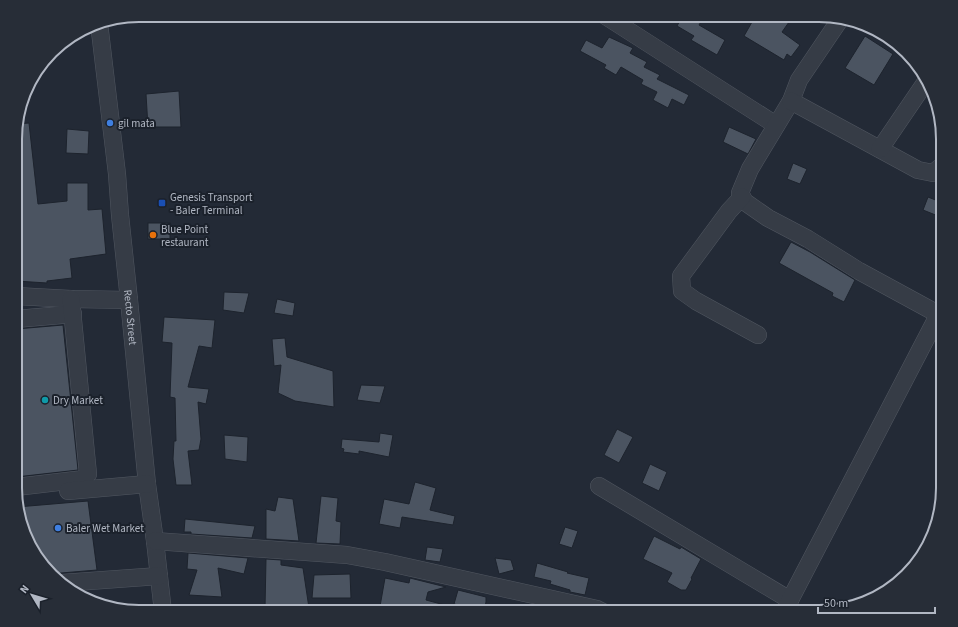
<svg xmlns="http://www.w3.org/2000/svg" width="958" height="627" font-family="'Source Sans 3',sans-serif">
  <rect width="100%" height="100%" fill="#232a36"/>
  <!-- building -->
  <g fill="#4b5461" stroke="#1d232d">
    <path d="M683,15H705L699,25L725,40L717,55L691,40L694,36L677,26Z"/>
    <path d="M756,15H794L782,32L800,45L791,57L787,54L784,60L744,36Z"/>
    <path d="M865,36L893,54L874,85L845,68Z"/>
    <path d="M609,37L633,48L630,53L647,62L644,67L660,75L657,79L689,95L684,105L672,99L668,108L653,100L657,92L641,84L643,80L621,67L616,75L604,68L606,65L580,51L586,40L602,48Z"/>
    <path d="M179,91L181,127H148L146,94Z"/>
    <path d="M29,123L38,204L67,201V183H88V210L102,209L106,254L70,259L72,278L47,281V283L16,281V124Z"/>
    <path d="M729,127L756,139L748,154L723,142Z"/>
    <path d="M67,129L89,131L88,154L66,153Z"/>
    <path d="M793,163L807,169L800,184L787,179Z"/>
    <path d="M928,197L943,203V206L938,216L923,210Z"/>
    <rect x="148" y="223" width="22" height="16"/>
    <path d="M791,242L810,252L855,280L844,302L832,296L833,293L779,263Z"/>
    <path d="M224,292L249,293L244,313L223,310Z"/>
    <path d="M277,299L295,303L293,316L274,313Z"/>
    <path d="M164,317L215,320L212,348L199,346L188,387L209,389L206,404L198,402L201,439L199,450L188,451L192,485H176L173,459L174,441H176L175,398L170,397L172,343L162,342Z"/>
    <path d="M63,325L78,470L16,477V329Z"/>
    <path d="M285,338L287,357L333,371L334,407L295,401L278,393L281,365L274,366L272,339Z"/>
    <path d="M361,385L385,386L380,403L357,400Z"/>
    <path d="M617,429L633,437L619,463L604,455Z"/>
    <path d="M380,433L393,435L389,457L359,451V454L343,452L344,449L341,448L342,439L379,442Z"/>
    <path d="M224,435L248,437L247,462L225,459Z"/>
    <path d="M650,464L667,472L659,491L642,483Z"/>
    <path d="M415,482L436,488L430,510L455,516L453,525L402,517L400,528L379,524L384,499L409,504Z"/>
    <path d="M321,496L338,498L336,521L341,522L340,544L316,543Z"/>
    <path d="M278,497L293,499L299,541L266,539V509L275,511Z"/>
    <path d="M88,501L97,570L61,573L54,575L32,550L17,507Z"/>
    <path d="M185,519L255,526L252,538L191,534V532H184Z"/>
    <path d="M565,527L578,531L572,548L559,544Z"/>
    <path d="M654,536L680,549L681,547L701,559L691,578L692,579L686,590H681L667,582L672,573L643,559Z"/>
    <path d="M427,547L443,549L440,562L425,560Z"/>
    <path d="M188,553L248,558L244,574L218,568L222,597L189,595L197,570L187,569Z"/>
    <path d="M495,558L511,560L514,570L499,574Z"/>
    <path d="M266,559L281,560V565L303,568L309,608L279,605V610L265,608Z"/>
    <path d="M537,563L568,572L567,573L589,578L585,595L570,592V590L550,584L551,581L534,577Z"/>
    <path d="M350,574L351,598H312L314,575Z"/>
    <path d="M385,578L409,583L410,578L446,587L428,592L426,600L456,608L455,612H379Z"/>
    <path d="M458,590L486,597V602L484,611L454,604Z"/>
  </g>
  <g fill="none" stroke-linecap="round" stroke-linejoin="round">
    <defs>
      <g id="minor">
        <path d="M604,15L776,125"/>
        <path d="M841,18L799,80L791,101L750,169L740,193L745,202L768,218L808,239L859,271L938,314"/>
        <path id="s1" d="M99,23L117,174L120,215L129,300L147,484L155,541L163,612"/>
        <path d="M791,101L918,170L933,173L943,165"/>
        <path d="M880,149L927,80"/>
        <path d="M742,197L729,211L681,276L682,291L696,301L758,335"/>
        <path d="M16,296L71,299L129,300"/>
        <path d="M16,319L73,314"/>
        <path d="M599,486L790,600"/>
        <path d="M16,487L84,479L88,474L71,299"/>
        <path d="M68,491L147,484"/>
        <path d="M155,541L347,555L385,562L597,609L603,612"/>
        <path d="M62,583L159,576"/>
        <path d="M785,612L790,600L943,306"/>
      </g>
    </defs>
    <!-- minor casing -->
    <use href="#minor" stroke="#515761" stroke-width="18"/>
    <!-- minor -->
    <use href="#minor" stroke="#363c46" stroke-width="17"/>
  </g>
  <!-- markers -->
  <g fill="#3f7fe0" stroke="#1b212b" stroke-width="1.5">
    <circle cx="110" cy="123" r="4"/>
    <circle cx="58" cy="528" r="4"/>
  </g>
  <rect fill="#1a4fb4" stroke="#1b212b" stroke-width="1.5" x="158" y="199" width="8" height="8" rx="2"/>
  <circle fill="#e8710a" stroke="#1b212b" stroke-width="1.5" cx="153" cy="235" r="4"/>
  <circle fill="#0f9aa8" stroke="#1b212b" stroke-width="1.5" cx="45" cy="400" r="4"/>
  <g text-anchor="middle" dominant-baseline="central" stroke-width="4" stroke-linejoin="round" paint-order="stroke">
    <!-- poi labels -->
    <g font-size="11" fill="#b1b7c3" stroke="#1b212b" text-anchor="start">
      <text x="118" y="123">gil mata</text>
      <text x="170" y="197">Genesis Transport<tspan x="170" dy="13">- Baler Terminal</tspan></text>
      <text x="161" y="229">Blue Point<tspan x="161" dy="13">restaurant</tspan></text>
      <text x="53" y="400">Dry Market</text>
      <text x="66" y="528">Baler Wet Market</text>
    </g>
    <!-- street labels -->
    <g font-size="11" fill="#b1b7c3" stroke="#1b212b">
      <text stroke="none"><textPath href="#s1" startOffset="296">Recto Street</textPath></text>
    </g>
  </g>
  <!-- crop -->
  <path d="M0 0H958V627H0ZM139 22H819A117 117 0 0 1 936 139V488A117 117 0 0 1 819 605H139A117 117 0 0 1 22 488V139A117 117 0 0 1 139 22Z" fill="#272d37" fill-rule="evenodd"/>
  <path fill="none" stroke="#b1b7c3" stroke-width="2" d="M139 22H819A117 117 0 0 1 936 139V488A117 117 0 0 1 819 605H139A117 117 0 0 1 22 488V139A117 117 0 0 1 139 22Z"/>
  <!-- north arrow -->
  <g transform="translate(32 595) rotate(308)" stroke="#1b212b" stroke-width="3" paint-order="stroke">
  <path d="M0-3L7 15L0 10L-7 15Z" fill="#b1b7c3"/>
  <text y="-6" font-size="11" font-weight="bold" text-anchor="middle" fill="#b1b7c3">N</text>
  </g>
  <!-- scale -->
  <path d="M818 607v6h117v-6" fill="none" stroke="#b1b7c3" stroke-width="2"/>
  <text x="824" y="607" font-size="12" fill="#b1b7c3" stroke="#1b212b" stroke-width="3" paint-order="stroke">50 m</text>
</svg>
